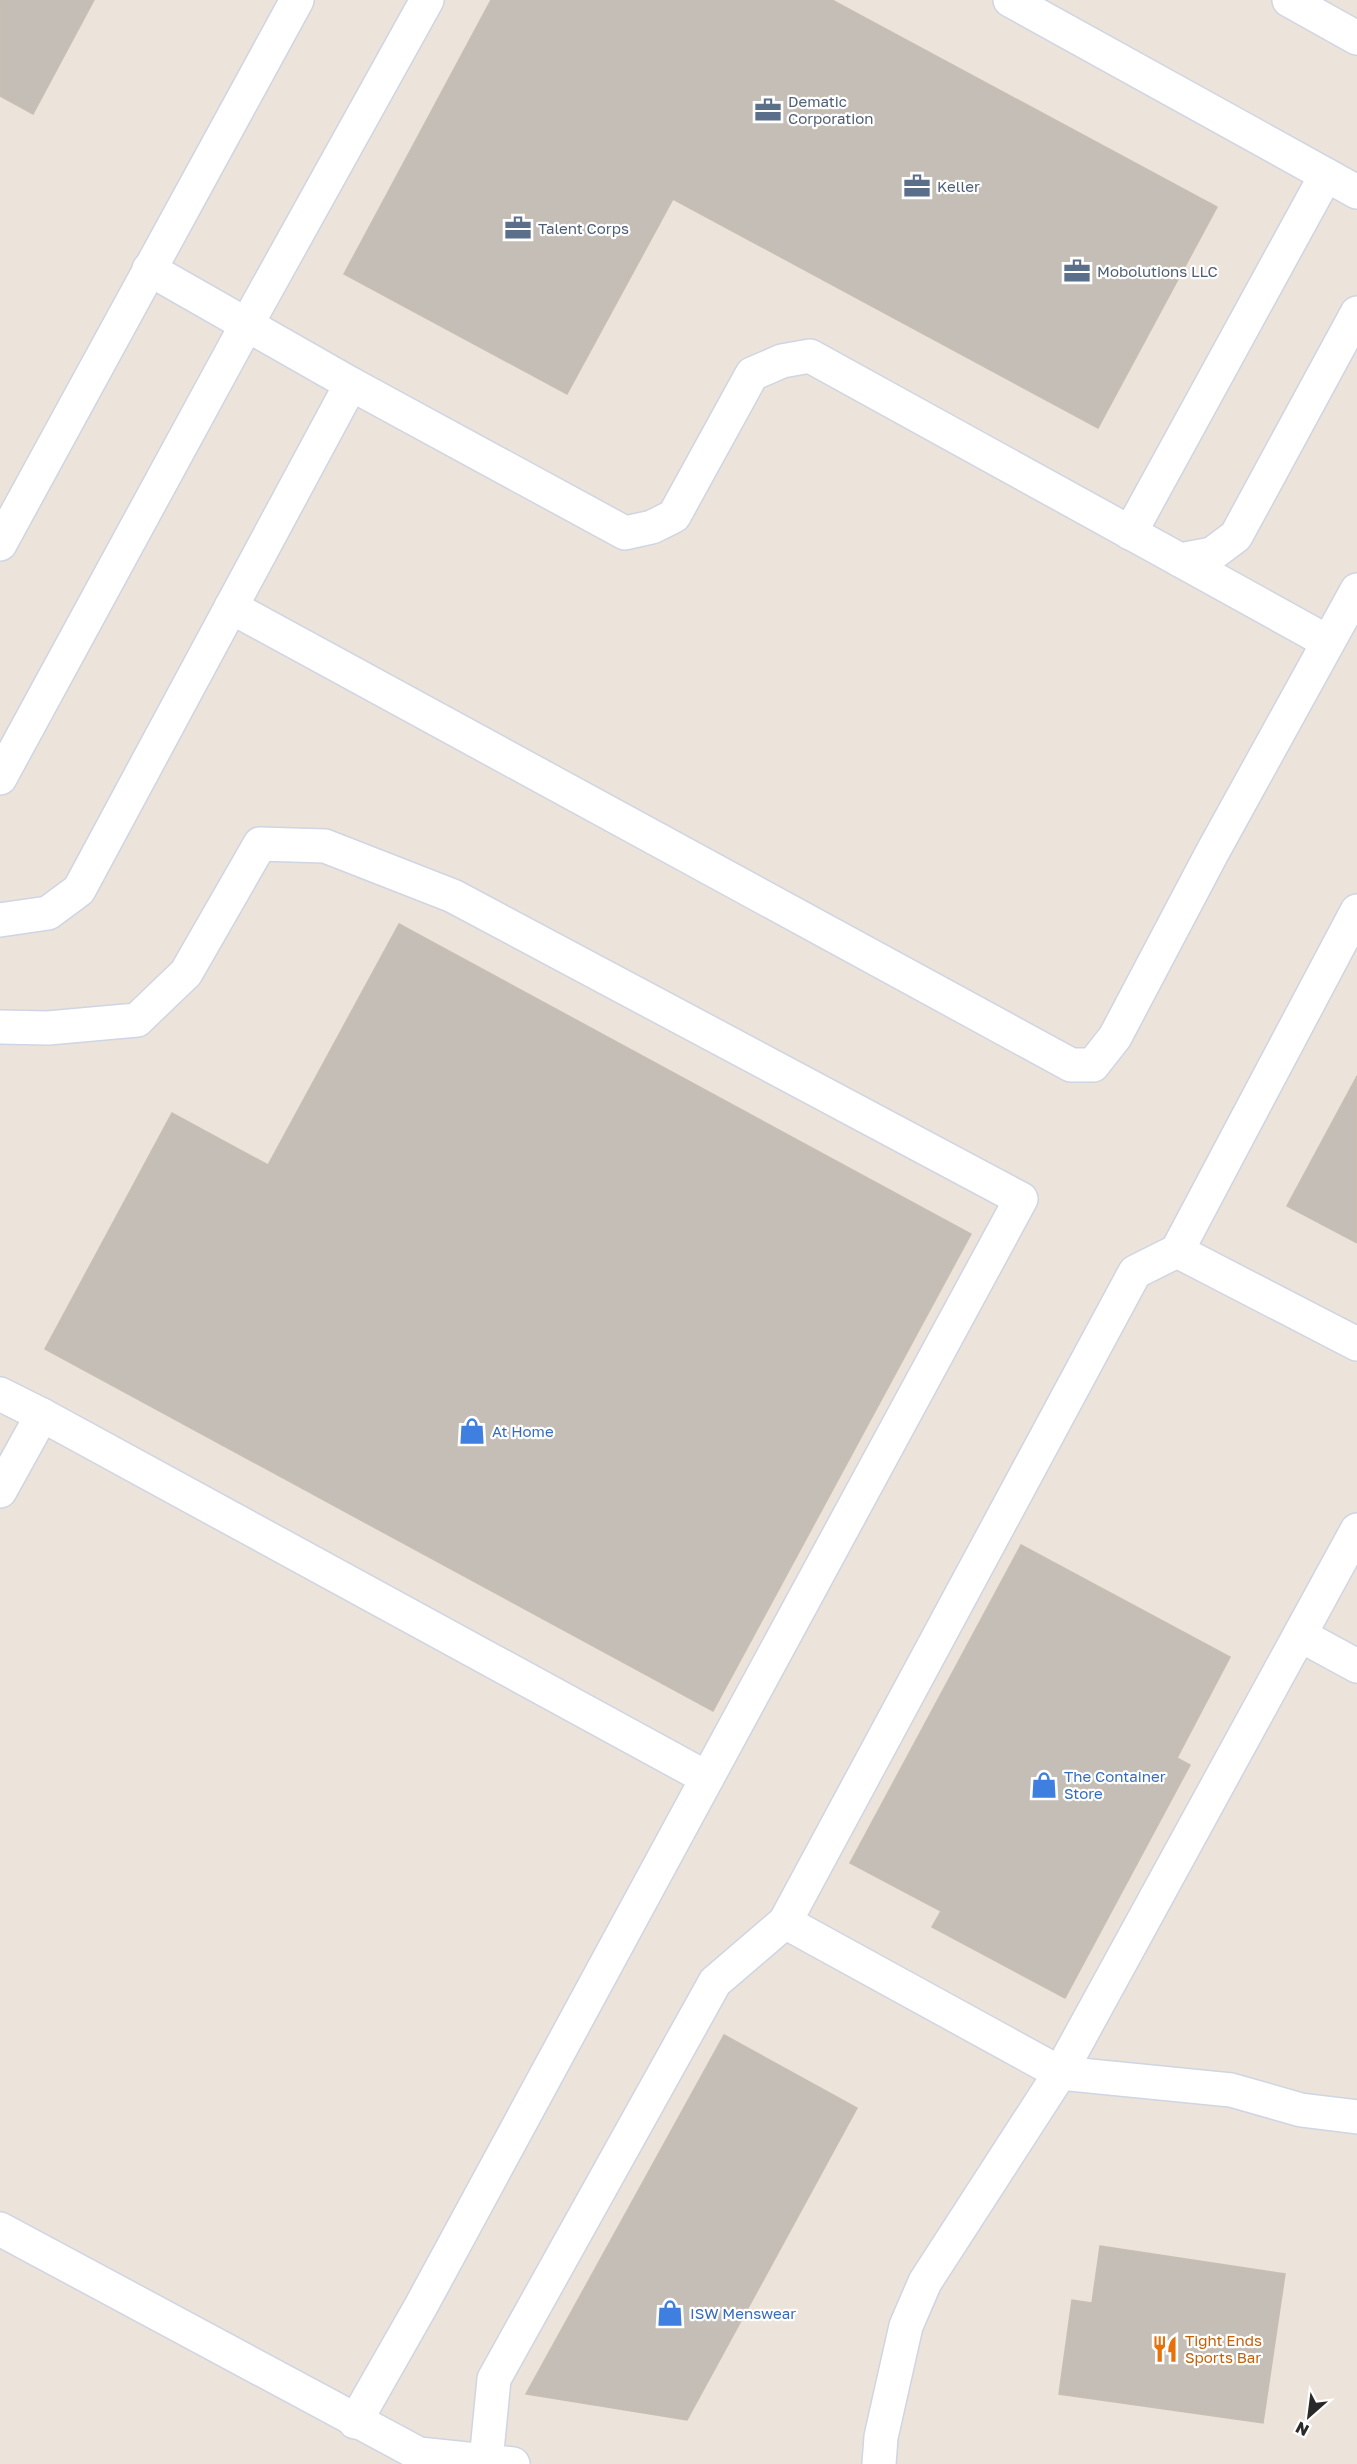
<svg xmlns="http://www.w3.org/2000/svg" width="1357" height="2464" font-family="'Golos Text',sans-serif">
  <rect width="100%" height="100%" fill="#ece3da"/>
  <!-- building -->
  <g fill="#c4beb6" stroke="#c8bfb4" stroke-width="1.5">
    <path d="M0,0H94L33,114L0,96Z"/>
    <path d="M491,0H832L1217,207L1098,428L673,199L567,394L344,274Z"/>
    <path d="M399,924L971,1234L713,1711L45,1349L172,1113L268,1165Z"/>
    <path d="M1357,1076V1243L1287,1206Z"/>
    <path d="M1021,1545L1230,1657L1177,1758L1190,1765L1065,1998L932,1927L941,1911L850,1863Z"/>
    <path d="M724,2035L857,2108L687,2420L526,2394Z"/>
    <path d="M1100,2246L1285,2274L1263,2423L1059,2394L1072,2300L1092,2303Z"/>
  </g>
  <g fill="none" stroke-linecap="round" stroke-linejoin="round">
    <defs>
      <g id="minor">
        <path d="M1010,0L1357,192"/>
        <path d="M1289,0L1357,38"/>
        <path d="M351,384L625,533L652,527L674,516L752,374L782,361L810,356L1180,560L1212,554L1236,536L1357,313"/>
        <path d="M1130,533L1326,175"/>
        <path d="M0,544L297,0"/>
        <path d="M1180,560L1328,642"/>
        <path d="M231,607L1071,1065H1093L1115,1037L1212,853L1357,590"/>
        <path d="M0,778L247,324L427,0"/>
        <path d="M0,920L48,913L79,890L351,384L149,269"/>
        <path d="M0,1027L48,1028L137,1020L186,973L260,844L325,846L453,896L1021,1199L421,2306L355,2422"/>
        <path d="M1177,1251L1357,1344"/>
        <path d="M0,1394L42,1415L707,1778"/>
        <path d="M0,1491L42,1415"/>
        <path d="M1300,1635L1357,1666"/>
        <path d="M785,1922L1060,2073L1231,2090L1301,2110L1357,2117"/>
        <path d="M0,2229L419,2454L486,2461"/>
        <path d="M513,2464L486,2461L494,2379L715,1982L785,1922L1135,1272L1177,1251L1357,911"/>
        <path d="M879,2464L881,2437L906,2326L925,2282L1060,2073L1357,1530"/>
      </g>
    </defs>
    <!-- minor casing -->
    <use href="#minor" stroke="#cfd5e3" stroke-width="36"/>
    <!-- minor -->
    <use href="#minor" stroke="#fff" stroke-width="33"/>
  </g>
  <!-- icons -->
  <defs>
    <symbol id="office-bare" viewBox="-9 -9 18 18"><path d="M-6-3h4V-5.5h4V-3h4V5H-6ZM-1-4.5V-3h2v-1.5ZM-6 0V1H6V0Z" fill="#5c6f8a" stroke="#fff" stroke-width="2.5" paint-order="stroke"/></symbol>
    <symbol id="shop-bare" viewBox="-9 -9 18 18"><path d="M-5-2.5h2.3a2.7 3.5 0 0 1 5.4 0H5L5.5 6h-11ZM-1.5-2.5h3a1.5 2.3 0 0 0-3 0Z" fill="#3f7fe0" stroke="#fff" stroke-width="2.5" paint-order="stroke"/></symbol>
    <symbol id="restaurant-bare" viewBox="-9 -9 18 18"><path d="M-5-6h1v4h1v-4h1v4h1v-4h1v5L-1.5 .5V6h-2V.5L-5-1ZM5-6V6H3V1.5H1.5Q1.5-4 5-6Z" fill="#e8710a" stroke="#fff" stroke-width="2.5" paint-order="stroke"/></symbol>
  </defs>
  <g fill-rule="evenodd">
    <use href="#office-bare" x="749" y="91" width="38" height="38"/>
    <use href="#office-bare" x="898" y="167" width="38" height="38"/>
    <use href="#office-bare" x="499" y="209" width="38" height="38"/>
    <use href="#office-bare" x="1058" y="252" width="38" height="38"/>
    <use href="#shop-bare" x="453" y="1412" width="38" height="38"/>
    <use href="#shop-bare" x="1025" y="1766" width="38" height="38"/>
    <use href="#shop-bare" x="651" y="2294" width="38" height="38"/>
    <use href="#restaurant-bare" x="1146" y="2330" width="38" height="38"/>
  </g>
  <g text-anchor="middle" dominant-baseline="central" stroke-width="4.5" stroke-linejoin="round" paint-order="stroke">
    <!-- service labels -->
    <g font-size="15" fill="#4e5e75" stroke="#fff" text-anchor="start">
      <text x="788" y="101">Dematic<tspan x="788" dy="17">Corporation</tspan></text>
      <text x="937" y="186">Keller</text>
      <text x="538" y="228">Talent Corps</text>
      <text x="1097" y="271">Mobolutions LLC</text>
    </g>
    <!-- shop labels -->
    <g font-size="15" fill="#366cbe" stroke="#fff" text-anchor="start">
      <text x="492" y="1431">At Home</text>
      <text x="1064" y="1776">The Container<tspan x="1064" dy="17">Store</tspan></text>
      <text x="690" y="2313">ISW Menswear</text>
    </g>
    <!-- food labels -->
    <g font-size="15" fill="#c56008" stroke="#fff" text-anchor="start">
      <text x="1185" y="2340">Tight Ends<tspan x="1185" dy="17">Sports Bar</tspan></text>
    </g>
  </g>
  <!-- north arrow -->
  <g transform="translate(1309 2416) rotate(208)" stroke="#ffffff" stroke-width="4.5" paint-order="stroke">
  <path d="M0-4.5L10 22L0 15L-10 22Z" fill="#292929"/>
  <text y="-9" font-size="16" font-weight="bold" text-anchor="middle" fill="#292929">N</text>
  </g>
</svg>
